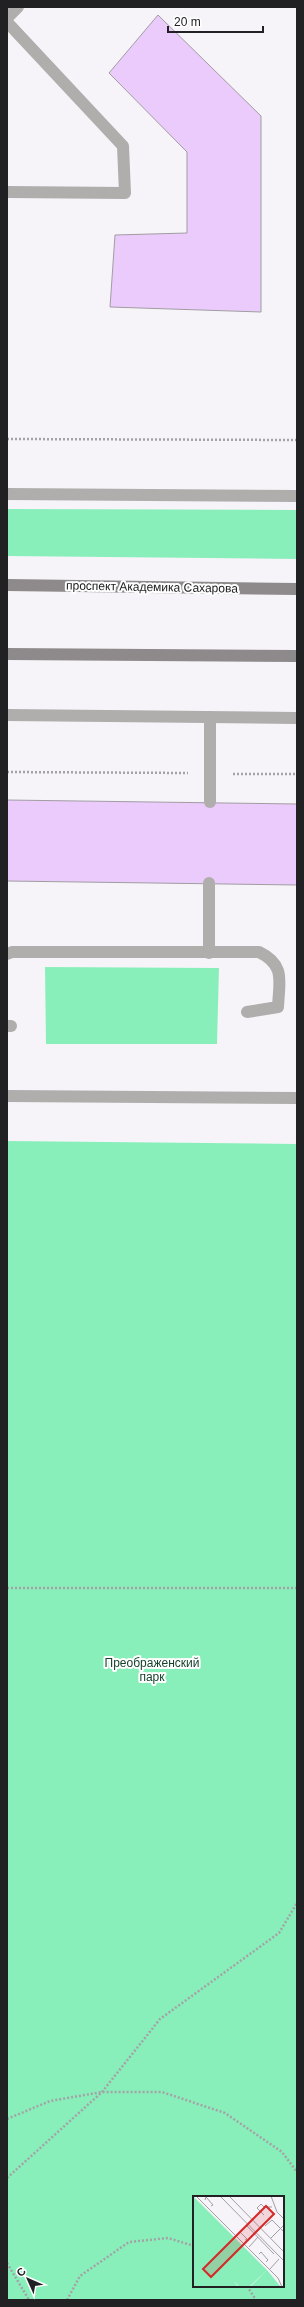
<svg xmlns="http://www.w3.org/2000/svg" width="304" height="2307" font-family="Arial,sans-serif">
  <rect width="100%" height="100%" fill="#f7f4f9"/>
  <!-- green -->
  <g fill="#88efba" fill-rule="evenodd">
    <path d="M7,509L297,510V559L7,556Z"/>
    <path d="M45,967L219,968L217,1044H46Z"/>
    <path d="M7,1141L297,1144V2300H7ZM194,2197H283V2286H194Z"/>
  </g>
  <!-- building -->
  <g fill="#eacbfc" stroke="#a09da1">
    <path d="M158,15L261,116V312L110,307L115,235L187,233V152L109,73Z"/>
    <path d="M7,800L297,804V885L7,881Z"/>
  </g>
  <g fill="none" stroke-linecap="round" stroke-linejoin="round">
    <!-- path -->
    <g stroke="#a4a2a6" stroke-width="2.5" stroke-dasharray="2 2" stroke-linecap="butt">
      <path d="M7,439L297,440"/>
      <path d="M7,772L188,773"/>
      <path d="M233,774H297"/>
      <path d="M7,1588H297"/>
      <path d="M7,2119L50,2101L102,2092H162L225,2113L282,2152L297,2172"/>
      <path d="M7,2178L102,2092L160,2019L279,1933L297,1903"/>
      <path d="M7,2263L29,2300"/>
      <path d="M247,2286L256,2300"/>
      <path d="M67,2300L80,2276L129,2242L168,2238L194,2246"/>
    </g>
    <!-- service -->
    <g stroke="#b0adad" stroke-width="12">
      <path d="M7,18L18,7"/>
      <path d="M7,22L123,146L125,193L7,192"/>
      <path d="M210,802V717"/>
      <path d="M209,953V883"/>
      <path d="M7,954L12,952H259C286,965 279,982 278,1007L247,1012"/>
      <path d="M7,1026H11"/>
    </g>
    <!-- pedestrian -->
    <path stroke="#b0adad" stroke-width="12" d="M7,1096L297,1098"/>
    <!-- minor -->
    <g stroke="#b0adad" stroke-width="12">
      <path d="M7,494L297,496"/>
      <path d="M7,715L297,718"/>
    </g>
    <!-- secondary -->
    <g stroke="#8e8a8b" stroke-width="12">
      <path d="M7,585L297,589"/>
      <path d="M7,654L297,656"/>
    </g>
  </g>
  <g text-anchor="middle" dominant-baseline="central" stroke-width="4" stroke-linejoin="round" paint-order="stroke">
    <!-- street labels -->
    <g font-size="12" fill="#212022" stroke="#fff">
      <text transform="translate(152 587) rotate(1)">проспект Академика Сахарова</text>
    </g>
    <!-- park labels -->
    <g font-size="12" fill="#16422d" stroke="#fff">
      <text x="152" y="1663">Преображенский<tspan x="152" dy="14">парк</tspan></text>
    </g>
  </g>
  <!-- overview -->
  <g transform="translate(193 2196)">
    <rect width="91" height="91" fill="#f7f4f9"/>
    <path d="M0,0L74,74L56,91H46L41,85L45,91H0ZM74,74L88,91H57Z" fill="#88efba"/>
    <path fill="none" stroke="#a19fa3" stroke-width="1" d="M3,0L85,82L89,91M27,0L91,65M36,0L91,56M78,0L84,16L91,23M12,4L13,1L20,9L18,10M71,19L64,12L68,8L71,11H79M53,29L81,58M72,30L79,24L91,36M45,38L47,36L54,43L52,44M78,42L91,29M56,51L65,41M66,58L68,56L75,64L73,66M77,73L86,63"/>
    <path fill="#d62828" fill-opacity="0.15" stroke="#d62828" stroke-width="2" d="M73,10L81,18L18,81L10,73Z"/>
    <rect width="91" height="91" fill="none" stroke="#212022" stroke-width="2"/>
  </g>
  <!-- border -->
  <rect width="304" height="2307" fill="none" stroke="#212022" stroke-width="16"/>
  <!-- north arrow -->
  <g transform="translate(28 2279) rotate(315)" stroke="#ffffff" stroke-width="3" paint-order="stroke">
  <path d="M0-3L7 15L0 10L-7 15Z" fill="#212022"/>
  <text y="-6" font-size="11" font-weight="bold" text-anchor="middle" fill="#212022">С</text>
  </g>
  <!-- scale -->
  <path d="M168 26v6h95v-6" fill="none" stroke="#212022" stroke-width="2"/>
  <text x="174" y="26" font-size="12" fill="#212022" stroke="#ffffff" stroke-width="3" paint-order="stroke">20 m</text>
</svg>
